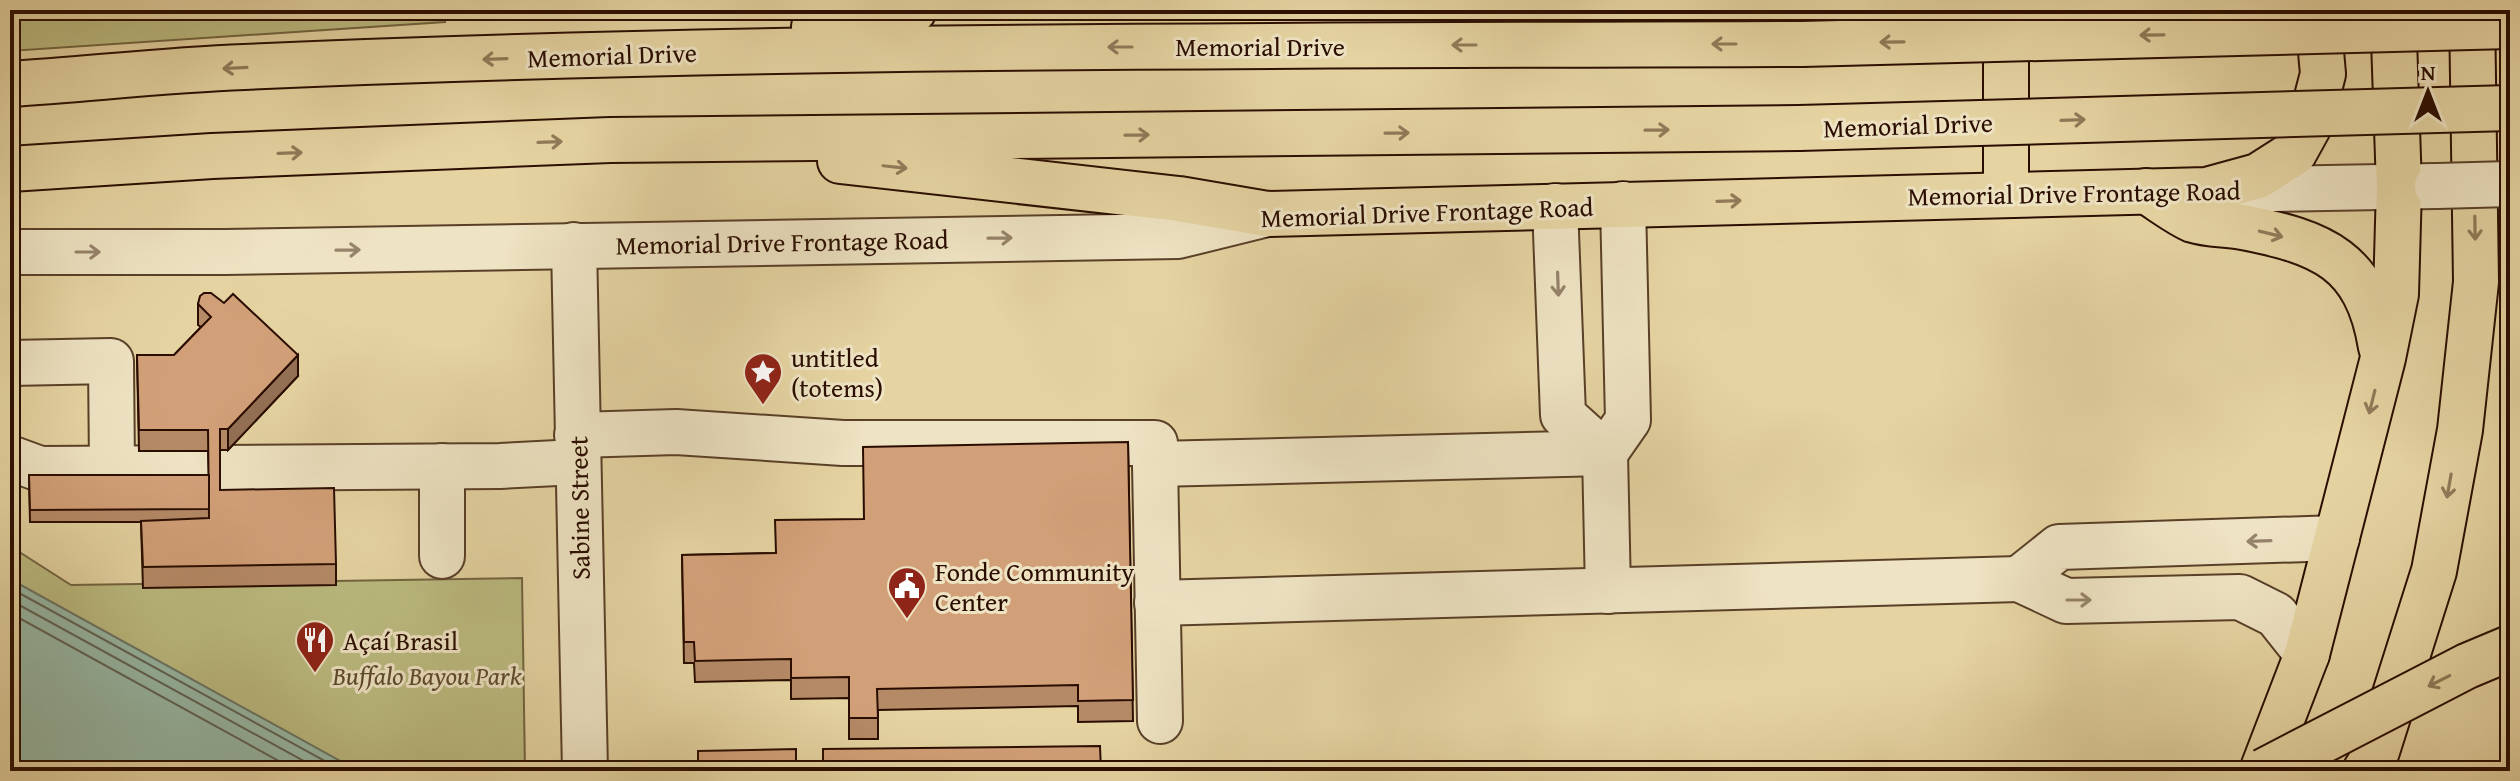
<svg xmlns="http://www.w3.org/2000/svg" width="2520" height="781" font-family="'Gentium Book Plus',serif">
  <rect width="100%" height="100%" fill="#e5d4a2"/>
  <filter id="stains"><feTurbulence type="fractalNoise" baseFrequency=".0025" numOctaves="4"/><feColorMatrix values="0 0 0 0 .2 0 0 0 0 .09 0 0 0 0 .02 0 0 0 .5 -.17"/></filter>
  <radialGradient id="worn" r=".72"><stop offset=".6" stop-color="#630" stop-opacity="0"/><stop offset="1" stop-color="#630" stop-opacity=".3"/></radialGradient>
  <!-- green -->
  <g fill="#bbbb80" stroke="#726440" stroke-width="2">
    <path d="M10,10H445V22L10,51Z"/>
    <path d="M10,546L71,585L522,578L525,771H10Z"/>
  </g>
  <!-- water -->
  <path fill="#96b8a6" stroke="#6b7464" stroke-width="2" d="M10,579L353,768L355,771H10Z"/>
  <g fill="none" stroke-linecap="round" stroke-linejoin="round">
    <!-- shore -->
    <g stroke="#606253" stroke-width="2">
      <path d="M10,588L343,771"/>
      <path d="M10,600L322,771"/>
      <path d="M10,613L297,771"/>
    </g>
    <defs>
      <g id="minor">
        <path d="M2220,190L2435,186"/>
        <path d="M1555,206L1563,415L1605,453"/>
        <path d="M574,245L585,771"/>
        <path d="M10,252H225L1178,236L1267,214"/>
        <path d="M10,363L111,361L112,468"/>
        <path d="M577,435L676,432L843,443H1155V464L1605,453"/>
        <path d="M10,458L40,469L208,468"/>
        <path d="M1155,464L1160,721"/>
        <path d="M442,466V556"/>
        <path d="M220,468L500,466L577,462"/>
        <path d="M1608,591L1605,453L1628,420L1623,204"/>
        <path d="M1157,603L2019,579"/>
        <path d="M2307,654L2276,615L2240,597L2066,601L2019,579L2059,547L2337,538"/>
      </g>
      <g id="major">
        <path d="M2006,10V194"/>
        <path d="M2393,10L2399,187"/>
        <path d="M814,27L914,10"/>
        <path d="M10,84C88,79 166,70 244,67C763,44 1283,46 1802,44"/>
        <path d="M840,161L1179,199L1267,214L2207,190L2258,176L2294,153L2310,124L2323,74L2318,18L2314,10"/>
        <path d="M10,169L212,156L610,140L1799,128"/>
      </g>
      <g id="highway">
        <path d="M2146,191C2161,200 2177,213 2193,220C2208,225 2226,224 2242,227C2322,242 2367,260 2381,347"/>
        <path d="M2262,771L2307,654L2383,358L2396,294L2399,187"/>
        <path d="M2365,771L2377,751L2434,571L2460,430L2476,282L2472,10"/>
      </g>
    </defs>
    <!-- minor casing -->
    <use href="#minor" stroke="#593f28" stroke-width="48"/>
    <!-- major casing -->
    <use href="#major" stroke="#2a0d00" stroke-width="48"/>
    <!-- highway casing -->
    <use href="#highway" stroke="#2a0d00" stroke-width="48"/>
    <!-- minor -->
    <use href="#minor" stroke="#eee3c3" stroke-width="44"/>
    <!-- major -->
    <use href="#major" stroke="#e5d4a2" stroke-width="44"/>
    <!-- highway -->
    <use href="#highway" stroke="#e5d4a2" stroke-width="44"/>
    <defs>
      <path id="minor-bridge" d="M2437,186L2510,184"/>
      <g id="major-bridge">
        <path d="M1802,44L2510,26"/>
        <path d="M1799,128L2510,108"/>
      </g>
      <path id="highway-bridge" d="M2264,771L2467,666L2510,648"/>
    </defs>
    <!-- minor-bridge casing -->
    <use href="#minor-bridge" stroke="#593f28" stroke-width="48" stroke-linecap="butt"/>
    <!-- major-bridge casing -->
    <use href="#major-bridge" stroke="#2a0d00" stroke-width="48" stroke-linecap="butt"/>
    <!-- highway-bridge casing -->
    <use href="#highway-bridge" stroke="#2a0d00" stroke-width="48" stroke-linecap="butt"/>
    <!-- minor-bridge -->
    <use href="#minor-bridge" stroke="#eee3c3" stroke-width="44"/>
    <!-- major-bridge -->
    <use href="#major-bridge" stroke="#e5d4a2" stroke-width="44"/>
    <!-- highway-bridge -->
    <use href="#highway-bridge" stroke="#e5d4a2" stroke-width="44"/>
  </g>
  <!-- wall -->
  <g fill="#b58a67" stroke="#2a0d00" stroke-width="2">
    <path d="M198,304L298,376L228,450H220V490L336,564V585L143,588L141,522H30L29,475H209L208,451H139L137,355H174L201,327L198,325Z"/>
    <path d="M1128,442L1133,721L1078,722V706L878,710V739H849V698L791,699V680L695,682L694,663H684L682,555L776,553L864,519Z"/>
  </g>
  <!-- shaded-wall -->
  <path fill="#937054" stroke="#2a0d00" stroke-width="2" d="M298,355V376L228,450V429Z"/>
  <!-- building -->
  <g fill="#d2a078" stroke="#2a0d00" stroke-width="2">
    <path d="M204,293H211L224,303L233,294L298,355L228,429H220V490L334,488L336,564L143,567L141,521L209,518L208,430H139L137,355H174L211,317L198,304L200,296Z"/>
    <path d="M1128,442L1133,700L1078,701V685L877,689L878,718H849V677L791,678V659L695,661L694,642H684L682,555L776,553L775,520L864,519L863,447Z"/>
    <path d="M29,475H209V509L30,510Z"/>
    <path d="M1100,746L1101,771H823V749Z"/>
    <path d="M796,749V771H698V751Z"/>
  </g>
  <!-- one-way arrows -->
  <defs><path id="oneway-shaft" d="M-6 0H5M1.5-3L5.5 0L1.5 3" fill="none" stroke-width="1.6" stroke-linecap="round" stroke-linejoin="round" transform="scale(2)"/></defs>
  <g stroke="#917a59">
    <use href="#oneway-shaft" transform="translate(2152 35) rotate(179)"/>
    <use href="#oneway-shaft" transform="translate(1892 42) rotate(179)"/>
    <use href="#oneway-shaft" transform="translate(1724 44) rotate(180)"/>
    <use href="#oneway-shaft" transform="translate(1464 45) rotate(180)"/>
    <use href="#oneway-shaft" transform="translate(1120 47) rotate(180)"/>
    <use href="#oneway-shaft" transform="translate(495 59) rotate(178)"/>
    <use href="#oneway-shaft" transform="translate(235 68) rotate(177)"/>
    <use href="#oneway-shaft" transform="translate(2073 120) rotate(-2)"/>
    <use href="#oneway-shaft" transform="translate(1657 130) rotate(-1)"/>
    <use href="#oneway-shaft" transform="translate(1397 133) rotate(-1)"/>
    <use href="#oneway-shaft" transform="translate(1137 135) rotate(-1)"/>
    <use href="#oneway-shaft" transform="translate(550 142) rotate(-2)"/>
    <use href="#oneway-shaft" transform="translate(290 153) rotate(-2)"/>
    <use href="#oneway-shaft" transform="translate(895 167) rotate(6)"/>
    <use href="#oneway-shaft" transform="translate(1729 201) rotate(-2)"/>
    <use href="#oneway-shaft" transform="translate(2475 228) rotate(89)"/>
    <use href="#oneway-shaft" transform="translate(2271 234) rotate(14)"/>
    <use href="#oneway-shaft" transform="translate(2372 402) rotate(104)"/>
    <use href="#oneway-shaft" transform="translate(2449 486) rotate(100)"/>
    <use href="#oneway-shaft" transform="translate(2439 681) rotate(153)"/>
  </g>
  <g stroke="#96836b">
    <use href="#oneway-shaft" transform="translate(1000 238) rotate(-1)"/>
    <use href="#oneway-shaft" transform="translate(348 250) rotate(-1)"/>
    <use href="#oneway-shaft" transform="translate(88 252)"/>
    <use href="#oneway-shaft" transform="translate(1558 284) rotate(88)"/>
    <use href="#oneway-shaft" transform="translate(2259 541) rotate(178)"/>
    <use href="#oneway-shaft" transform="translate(2079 600)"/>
  </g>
  <!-- icons -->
  <defs>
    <symbol id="sight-pin" viewBox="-11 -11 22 30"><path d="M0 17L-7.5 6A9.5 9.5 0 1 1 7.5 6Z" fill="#8f2418" stroke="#eee3c3"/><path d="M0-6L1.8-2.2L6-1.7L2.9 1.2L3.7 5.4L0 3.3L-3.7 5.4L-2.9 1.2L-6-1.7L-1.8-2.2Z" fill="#fff"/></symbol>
    <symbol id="civic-pin" viewBox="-11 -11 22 30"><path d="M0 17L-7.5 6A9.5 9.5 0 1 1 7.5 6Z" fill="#8f2418" stroke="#eee3c3"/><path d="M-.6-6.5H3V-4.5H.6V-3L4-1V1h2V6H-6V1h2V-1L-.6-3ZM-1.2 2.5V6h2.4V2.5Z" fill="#fff"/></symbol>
    <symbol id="restaurant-pin" viewBox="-11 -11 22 30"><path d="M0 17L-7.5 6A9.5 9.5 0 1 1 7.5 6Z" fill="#8f2418" stroke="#eee3c3"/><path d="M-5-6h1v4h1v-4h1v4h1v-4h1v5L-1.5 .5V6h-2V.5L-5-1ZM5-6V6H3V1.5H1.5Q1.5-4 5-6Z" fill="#fff"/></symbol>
  </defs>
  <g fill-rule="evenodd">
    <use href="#sight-pin" x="741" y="350" width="44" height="60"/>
    <use href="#civic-pin" x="885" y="564" width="44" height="60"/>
    <use href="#restaurant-pin" x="293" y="618" width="44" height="60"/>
  </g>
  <g text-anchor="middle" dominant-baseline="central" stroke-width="6" stroke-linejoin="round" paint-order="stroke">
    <!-- street labels -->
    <g font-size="26" fill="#2a0d00" stroke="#eee3c3">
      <text x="1260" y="46">Memorial Drive</text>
      <text transform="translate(612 55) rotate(-2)">Memorial Drive</text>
      <text transform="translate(1908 125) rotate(-2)">Memorial Drive</text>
      <text transform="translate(2074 193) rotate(-1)">Memorial Drive Frontage Road</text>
      <text transform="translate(1427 212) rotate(-2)">Memorial Drive Frontage Road</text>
      <text transform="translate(782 242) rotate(-1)">Memorial Drive Frontage Road</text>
      <text transform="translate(579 508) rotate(-91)">Sabine Street</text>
    </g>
    <!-- poi labels -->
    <g font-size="26" fill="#2a0d00" stroke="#eee3c3" text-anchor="start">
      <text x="791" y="357">untitled<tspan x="791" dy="30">(totems)</tspan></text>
      <text x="935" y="571">Fonde Community<tspan x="935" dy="30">Center</tspan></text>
      <text x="343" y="640">Açaí Brasil</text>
    </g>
    <!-- park labels -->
    <g font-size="26" font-style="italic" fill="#5d4a2d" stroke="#eee3c3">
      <text x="427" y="675">Buffalo Bayou Park</text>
    </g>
  </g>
  <!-- margin -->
  <rect width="2520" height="781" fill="none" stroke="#e5d4a2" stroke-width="40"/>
  <rect x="12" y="12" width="2496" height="757" fill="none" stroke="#2a0d00" stroke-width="4"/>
  <rect x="20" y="20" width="2480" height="741" fill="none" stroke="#2a0d00" stroke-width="2"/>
  <!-- north arrow -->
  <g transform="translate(2428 92)" stroke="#eee3c3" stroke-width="6" paint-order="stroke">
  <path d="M0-6L14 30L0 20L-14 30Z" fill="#2a0d00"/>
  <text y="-12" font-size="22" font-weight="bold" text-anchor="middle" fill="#2a0d00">N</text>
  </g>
  <rect width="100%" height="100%" filter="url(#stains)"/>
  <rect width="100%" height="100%" fill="url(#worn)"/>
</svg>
